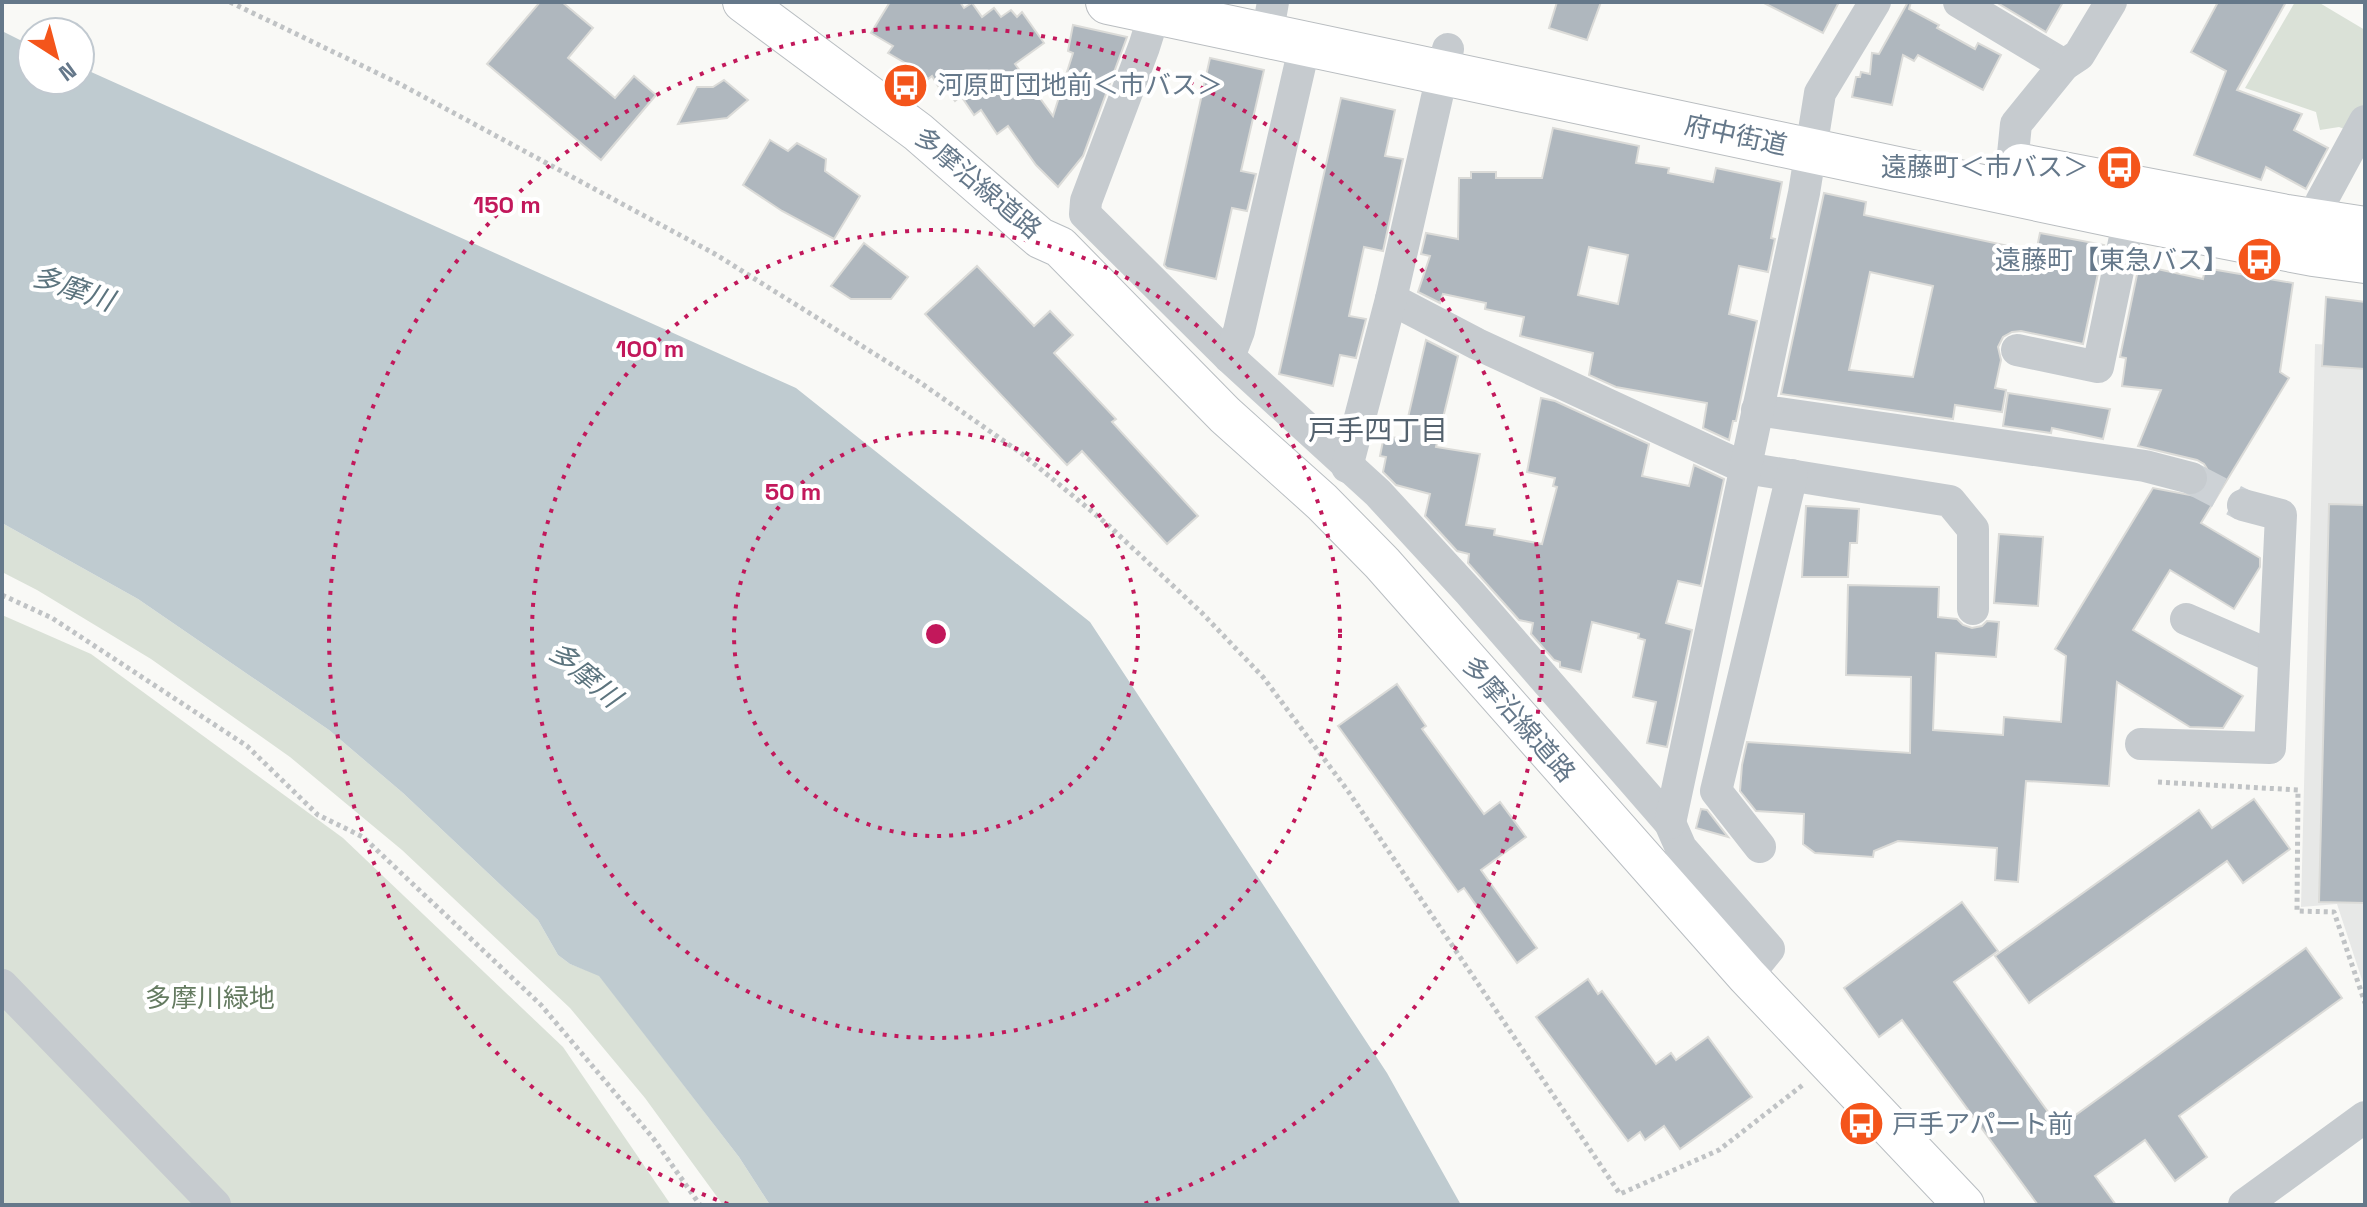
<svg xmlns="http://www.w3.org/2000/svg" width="2367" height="1207" font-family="'Space Grotesk','Noto Sans JP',sans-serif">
  <rect width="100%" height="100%" fill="#f9f9f6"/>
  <!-- built -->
  <path fill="#e7e8e7" d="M2315,344L2365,347V989L2337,904L2301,907Z"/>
  <!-- green -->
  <g fill="#dae1d7">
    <path d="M2295,2H2318L2365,30V102L2350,131L2339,127L2320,130L2316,112L2245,88Z"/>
    <path d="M2,523L138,599L329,730L403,793L538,920L558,955L570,964L599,975L739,1157L770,1205H723L645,1098L570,1008L402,850L290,757L151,659L37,590L2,572Z"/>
    <path d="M2,615L91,654L343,838L563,1047L671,1205H2Z"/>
  </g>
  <!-- water -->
  <path fill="#bfcbd0" d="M2,31L32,46V80H80V67L796,388L1090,622L1387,1073L1461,1205H770L739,1157L599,976L570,964L558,955L538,920L403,793L329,730L138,599L2,523Z"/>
  <!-- building -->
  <g fill="#afb7be" stroke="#dbdbd8" stroke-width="2" fill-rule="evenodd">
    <path d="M540,2H562L593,28L568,58L615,98L634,76L656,95L601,160L487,64Z"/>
    <path d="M890,2H960L964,8L972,3L982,17L994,8L1001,17L1011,10L1017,17L1022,12L1044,43L1015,64L1053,116L1073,53L1068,51L1073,25L1127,37L1083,156L1058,187L1036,165L1008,126L997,134L981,110L974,115L961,96L955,101L942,83L938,86L932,76L928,79L924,74L888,53L893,46L871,33Z"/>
    <path d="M1557,2H1601L1587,40L1549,28Z"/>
    <path d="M1762,2H1839L1823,33Z"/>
    <path d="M1908,2H1911L1909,9L1939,25L1937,28L1975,49L1978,43L2001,55L1983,90L1918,55L1914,61L1903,55L1892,105L1852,97L1856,77H1860L1861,72L1870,74L1872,53L1879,54Z"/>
    <path d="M1996,2H2063L2046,32Z"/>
    <path d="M2218,2H2286L2237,90L2302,114L2294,130L2328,148L2306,189L2266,167L2261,180L2194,155L2226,71L2191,52Z"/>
    <path d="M1210,58L1264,70L1241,171L1256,174L1247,211L1232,208L1216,279L1167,268L1164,265Z"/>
    <path d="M724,80L748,100L727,118L678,124L697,87H713Z"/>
    <path d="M1341,98L1395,110L1385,156L1403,159L1383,251L1364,247L1349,316L1366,319L1356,358L1340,355L1333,386L1279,374Z"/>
    <path d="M1553,128L1639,146L1636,163L1669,168L1668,173L1713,182L1716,168L1782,182L1771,238L1775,239L1768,272L1739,266L1729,314L1757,321L1736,421H1733L1729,440L1703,428L1707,403L1616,387L1589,375L1593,353L1520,336L1524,317L1485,309L1486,303L1443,294L1440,303L1418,292L1430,256L1421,254L1426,233L1458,239L1459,178H1471V172H1496V178H1542ZM1589,247L1628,255L1618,304L1578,295Z"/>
    <path d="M770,140L788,151L797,143L826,159L825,171L860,196L834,239L782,211L743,185Z"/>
    <path d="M1824,193L1866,202L1864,215L2036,252L2040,233L2104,245L2083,344L2021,331L2012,332L2003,337L1998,347L2001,360L1995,388L2006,390L2002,412L1955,405L1953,419L1781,394ZM1870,272L1933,286L1913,377L1849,370Z"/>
    <path d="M864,243L908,277L891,299H851L831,286Z"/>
    <path d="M2139,265L2203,279L2205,268L2293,283L2280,372L2289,378L2201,523L2260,558V567L2234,609L2170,570L2133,630L2243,696L2223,728L2190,727L2117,682L2109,786L2026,781L2018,882L1995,880L1997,848L1898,841L1874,851L1873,857L1815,853L1803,844L1804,814L1756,811L1740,791L1742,765L1747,742L1910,753L1911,677L1846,675L1848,585L1939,587L1938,617L1957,619L1963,625L1972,628L1982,626L1987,621L1999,622L1996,657L1936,653L1933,730L2003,735L2004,717L2061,722L2066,656L2055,649L2153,488L2195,496L2204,492L2209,484V472L2204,464L2197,460L2138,446L2161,390L2122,386L2126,358L2120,357Z"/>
    <path d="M977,266L1034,326L1050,311L1073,335L1054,353L1116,419L1112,422L1198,516L1167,544L1082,451L1067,465L925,314Z"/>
    <path d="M2326,297L2365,302V369L2322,366Z"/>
    <path d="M1426,340L1458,356L1436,447L1480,454L1466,525L1495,529L1494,535L1542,544L1557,487L1553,486L1555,478L1527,472L1541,398L1555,401L1649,444L1642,476L1689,486L1694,465L1724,479L1701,586L1678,581L1666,623L1692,630L1667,747L1647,743L1656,702L1633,697L1645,640L1638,638L1639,634L1592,622L1581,672L1560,667V662L1554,660L1531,634L1533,623L1519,620L1468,563L1469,554L1457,551L1425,516L1430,494L1396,485L1383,472L1386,457L1380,456L1384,436L1403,439Z"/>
    <path d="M2008,393L2110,409L2103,439L2052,428L2051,433L2003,426Z"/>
    <path d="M2329,504L2365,505V903L2319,902Z"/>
    <path d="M1806,506L1859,509L1857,543H1850L1848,577H1802Z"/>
    <path d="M1999,534L2043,537L2038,606L1994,603Z"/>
    <path d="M1397,684L1426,726L1422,729L1484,814L1500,802L1526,837L1481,870L1537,948L1517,963L1464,888L1458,892L1338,726Z"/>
    <path d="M2254,799L2290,849L2243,883L2227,861L2029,1003L1995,956L2199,810L2212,828Z"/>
    <path d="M1701,809L1707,810L1728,837L1696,828Z"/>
    <path d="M1962,902L1998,951L1954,982L2059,1127L2306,948L2342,998L2179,1116L2207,1157L2175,1181L2145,1140L2095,1176L2116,1205H2038L1902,1020L1879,1037L1844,988Z"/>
    <path d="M1588,979L1598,994L1602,991L1656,1064L1671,1053L1676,1060L1708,1037L1752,1097L1680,1149L1664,1126L1645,1140L1640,1132L1628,1141L1536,1017Z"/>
  </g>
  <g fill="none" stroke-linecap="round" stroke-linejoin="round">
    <!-- minor-tunnel -->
    <path stroke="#cdd2d6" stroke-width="32" stroke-dasharray="32 16" stroke-linecap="butt" d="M2191,478L2243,505"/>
    <defs>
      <path id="major" d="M743,2L918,132L1040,238L1060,247L1225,415L1322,502L1382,563L1747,976L1964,1205"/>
      <g id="highway">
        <path d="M1108,2L2114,215L2313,254L2365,261"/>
        <path d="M2021,166L2287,217L2365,229"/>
      </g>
    </defs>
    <!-- major casing -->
    <use href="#major" stroke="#b9bec2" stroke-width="42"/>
    <!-- highway casing -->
    <use href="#highway" stroke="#b9bdc0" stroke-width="46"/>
    <!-- path -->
    <g stroke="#c0c3c5" stroke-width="5" stroke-dasharray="4 4" stroke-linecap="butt">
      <path d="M230,2L400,84L715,254L918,381L1021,453L1107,524L1201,612L1263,677L1348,791L1620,1194L1719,1150L1804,1084"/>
      <path d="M2,595L52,618L247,746L318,815L363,837L541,1005L653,1138L700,1205"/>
      <path d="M2158,782L2298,790L2297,911L2334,912L2365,1003"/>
    </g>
    <!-- minor -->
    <g stroke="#c6cbcf" stroke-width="32">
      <path d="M1959,2L2064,65"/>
      <path d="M1155,12L1144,47L1086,201L1085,214L1229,357L1378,493L1470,593L1670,823L1681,848L1769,949L1747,976"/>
      <path d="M1267,36L1273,2"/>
      <path d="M2012,164L2016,124L2064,65L2079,55L2111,2"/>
      <path d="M2315,242L2321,202L2365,121"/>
      <path d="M1391,299L1477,344L1745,468L1950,501L1973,529V609"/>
      <path d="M2017,350L2098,367L2129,218"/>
      <path d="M1229,357L1239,331L1305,44"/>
      <path d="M1757,410L2145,466L2191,478"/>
      <path d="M1347,467L1391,299L1448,49"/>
      <path d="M2186,619L2274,657"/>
      <path d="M2141,744L2270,748L2281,515L2243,505"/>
      <path d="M1670,823L1804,193L1820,93L1875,2"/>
      <path d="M1760,847L1716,791L1792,475"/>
      <path d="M2,985L215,1205"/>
      <path d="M2244,1205L2365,1117"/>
    </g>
    <!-- major -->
    <use href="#major" stroke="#fff" stroke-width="40"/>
    <!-- highway -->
    <use href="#highway" stroke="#fff" stroke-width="44"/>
  </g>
  <!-- distance rings -->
  <g fill="none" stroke="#c2185b" stroke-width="4" stroke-dasharray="4 8">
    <circle cx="936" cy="634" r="202"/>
    <circle cx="936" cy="634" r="404"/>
    <path d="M728 1204A607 607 0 1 1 1144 1204"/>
  </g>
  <!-- icons -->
  <defs>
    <symbol id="bus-disc" viewBox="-11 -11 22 22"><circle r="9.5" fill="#f4551b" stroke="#fff"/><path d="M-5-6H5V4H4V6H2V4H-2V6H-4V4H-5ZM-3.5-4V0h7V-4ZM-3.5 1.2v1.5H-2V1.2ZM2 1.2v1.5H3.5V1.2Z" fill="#fff"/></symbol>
  </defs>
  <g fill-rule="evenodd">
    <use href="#bus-disc" x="880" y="60" width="51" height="51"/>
    <use href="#bus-disc" x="2094" y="142" width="51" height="51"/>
    <use href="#bus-disc" x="2234" y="234" width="51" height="51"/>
    <use href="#bus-disc" x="1836" y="1098" width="51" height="51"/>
  </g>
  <g text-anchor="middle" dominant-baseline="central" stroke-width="8" stroke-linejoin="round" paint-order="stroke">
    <!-- poi labels -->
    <g font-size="26" fill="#65788a" stroke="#fff" text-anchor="start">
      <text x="937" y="85">河原町団地前＜市バス＞</text>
      <text x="2089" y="167" text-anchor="end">遠藤町＜市バス＞</text>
      <text x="2229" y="260" text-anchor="end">遠藤町【東急バス】</text>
      <text x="1892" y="1124">戸手アパート前</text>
    </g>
    <!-- street labels -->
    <g font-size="26" fill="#65788a" stroke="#fff">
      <text transform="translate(1736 135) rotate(12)">府中街道</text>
      <text transform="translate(978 183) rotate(40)">多摩沿線道路</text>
      <text transform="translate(1519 719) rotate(49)">多摩沿線道路</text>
    </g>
    <!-- park labels -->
    <g font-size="26" fill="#657b61" stroke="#fff">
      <text x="210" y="998">多摩川緑地</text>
    </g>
    <!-- water labels -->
    <g font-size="28" font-style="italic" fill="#5c747e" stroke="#fff">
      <text transform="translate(73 288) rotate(19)">多摩川</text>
      <text transform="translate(585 674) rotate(40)">多摩川</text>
    </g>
    <!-- neighbourhood labels -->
    <g font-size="28" fill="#54626e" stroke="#fff">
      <text x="1378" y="430">戸手四丁目</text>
    </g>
  </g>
  <circle cx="936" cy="634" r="12" fill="#c2185b" stroke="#fff" stroke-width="4"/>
  <g font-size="24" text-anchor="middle" font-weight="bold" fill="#c2185b" stroke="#fff" stroke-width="8" stroke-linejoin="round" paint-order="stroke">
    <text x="507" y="213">150 m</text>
    <text x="650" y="357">100 m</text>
    <text x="793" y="500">50 m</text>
  </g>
  <!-- border -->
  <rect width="2367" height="1207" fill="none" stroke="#65788a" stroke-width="8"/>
  <!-- north arrow -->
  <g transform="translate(56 56) rotate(144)"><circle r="38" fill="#ffffff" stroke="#c1c9d0" stroke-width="2"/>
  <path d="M0-6L14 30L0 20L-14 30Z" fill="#f4551b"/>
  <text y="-12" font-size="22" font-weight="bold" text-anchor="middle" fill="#65788a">N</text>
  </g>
</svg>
